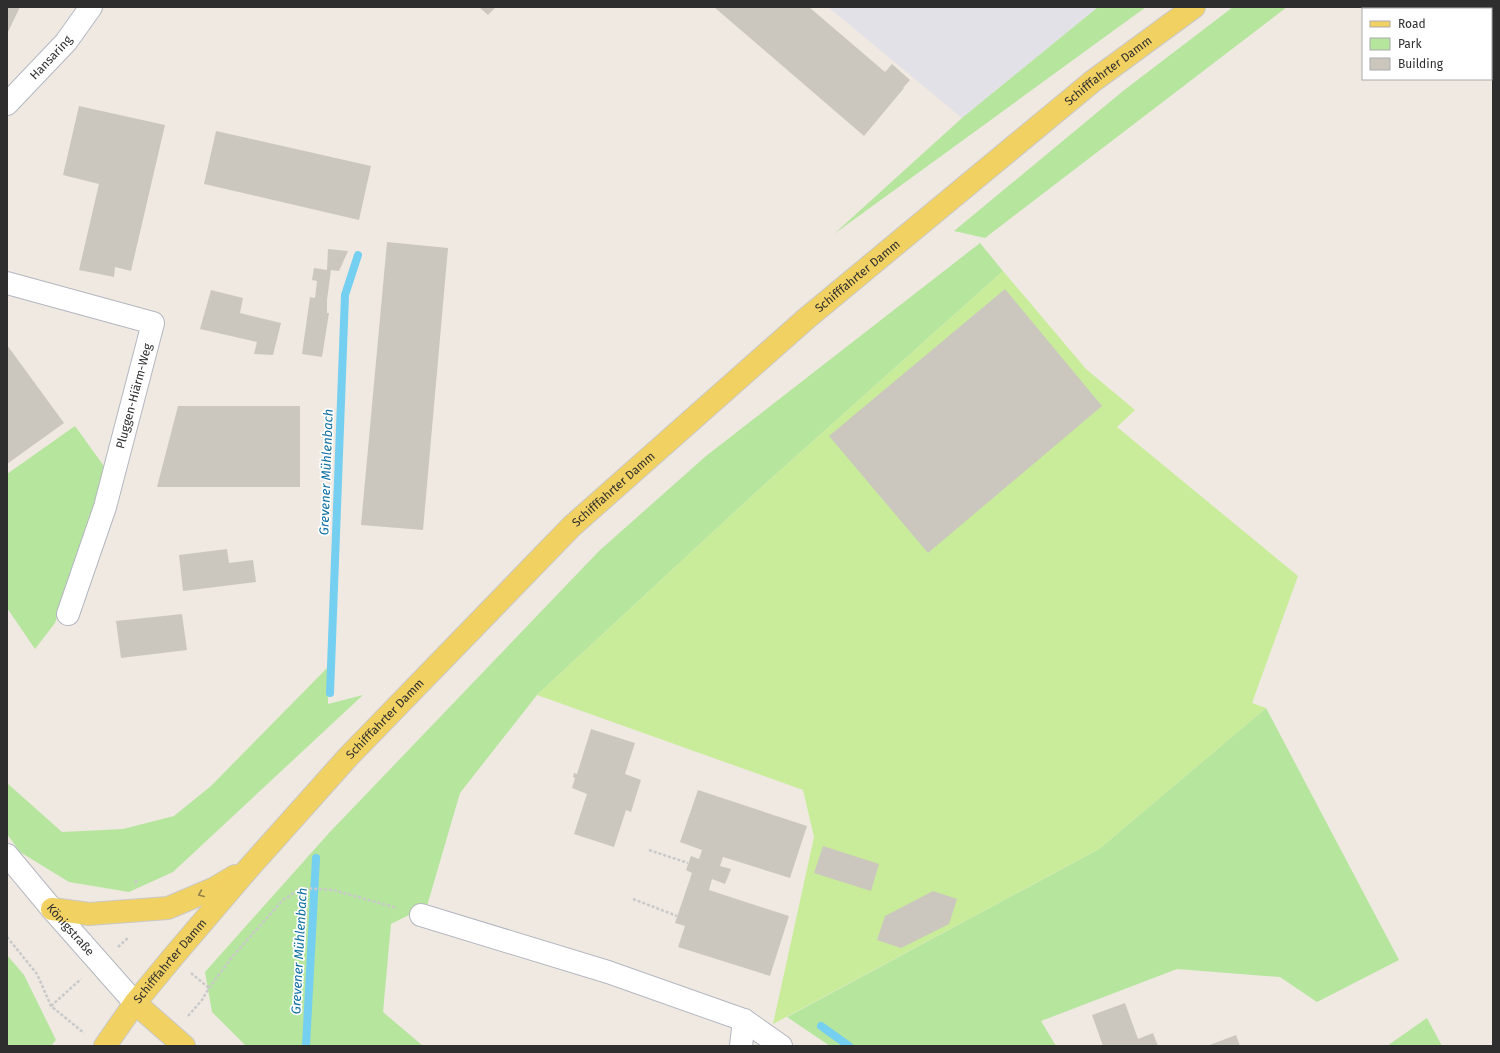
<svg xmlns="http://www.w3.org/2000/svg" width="1500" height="1053" font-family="'Fira Sans',sans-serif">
  <rect width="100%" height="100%" fill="#efe9e1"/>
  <!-- industrial -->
  <path fill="#e3e1e8" d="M828,7H1098L962,118Z"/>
  <!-- green -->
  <g fill="#b6e59e">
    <path d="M1098,7H1146L834,234L962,118Z"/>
    <path d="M1233,7H1287L985,238L954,231L1123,91Z"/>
    <path d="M980,243L1003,271L756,492L537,695L460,793L427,906L391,924L383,1012L423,1046H246L212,1012L205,972L329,833L599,551L706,456Z"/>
    <path d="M75,426L106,469L82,547L55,623L35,649L7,608V474Z"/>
    <path d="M328,667V704L363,695L173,872L129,892L69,882L20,852L7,834V783L62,832L123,829L174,816L211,786Z"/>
    <path d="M1266,708L1399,960L1317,1002L1280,977L1177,969L1041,1021L1056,1046H830L787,1017L1099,849Z"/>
    <path d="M7,955L24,975L56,1040L51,1046H7Z"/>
    <path d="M1427,1018L1442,1046H1387Z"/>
  </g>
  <!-- pitch -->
  <path fill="#c9ec9a" d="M1003,271L1086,369L1135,410L1117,427L1298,576L1252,703L1266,708L1099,849L773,1024L814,837L803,790L537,695L756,492Z"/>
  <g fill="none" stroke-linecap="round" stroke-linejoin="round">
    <!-- stream -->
    <g stroke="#75cff0" stroke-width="8">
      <path d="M330,693L345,295L358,255"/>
      <path d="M821,1026L849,1046"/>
      <path d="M306,1046L316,858"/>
    </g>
  </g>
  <!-- building -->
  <g fill="#cbc7bf">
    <path d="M7,7H20L7,34Z"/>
    <path d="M479,7H496L488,15Z"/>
    <path d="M714,7H809L885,72L892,64L910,80L903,88H904L864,136Z"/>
    <path d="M79,106L165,125L131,271L115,267L114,277L79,270L99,184L63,175Z"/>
    <path d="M216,131L371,166L359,220L204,184Z"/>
    <path d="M387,242L448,248L423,530L361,525Z"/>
    <path d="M328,249L348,251L339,271L331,270L327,300V313H329L322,357L302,354L310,297L315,298L317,281L312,280L314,268L327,270Z"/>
    <path d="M1005,289L1102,406L928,553L829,436Z"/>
    <path d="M211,290L243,298L240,313L281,323L273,355L254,354L257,342L200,329Z"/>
    <path d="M7,345L64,423L7,464Z"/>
    <path d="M178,406H300V487H157Z"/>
    <path d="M227,549L229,563L253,560L256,582L183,591L179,555Z"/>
    <path d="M182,614L187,650L121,658L116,621Z"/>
    <path d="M591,729L635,743L625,774L641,780L631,812L626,810L614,847L574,834L587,794L572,788L575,778L573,777L574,773L577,774Z"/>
    <path d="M698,790L807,826L790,878L723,857L720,866L731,869L725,884L712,879L709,890L789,916L770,976L678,947L685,926L675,923L692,873L686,870L691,856L699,859L702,850L680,842Z"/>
    <path d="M823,846L879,864L871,891L814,873Z"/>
    <path d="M933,891L957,899L949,924L901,948L877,940L885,916Z"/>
    <path d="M1125,1003L1138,1039L1153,1033L1158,1046H1103L1092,1015Z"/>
    <path d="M1236,1035L1240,1046H1207Z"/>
  </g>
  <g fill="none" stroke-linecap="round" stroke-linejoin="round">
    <defs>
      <g id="minor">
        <path id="s1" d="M7,104L66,42L91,7"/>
        <path d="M7,283L153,323L105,507L68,614"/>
        <path id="s2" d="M7,855L52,909L135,1003"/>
        <path d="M421,915L608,972L744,1020L781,1046"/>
        <path d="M741,1046L744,1020"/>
      </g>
      <g id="major">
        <path d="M52,909L89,914L168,908L215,888L235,876"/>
        <path d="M135,1003L184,1046"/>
        <path id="s3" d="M105,1046L135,1003L172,958L248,869L348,757L572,526L807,318L1093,81L1194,7"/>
      </g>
    </defs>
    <!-- minor casing -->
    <use href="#minor" stroke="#b4b7c1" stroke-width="24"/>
    <!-- major casing -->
    <use href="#major" stroke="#c9c9c9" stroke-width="24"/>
    <!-- path -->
    <g stroke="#c9c9c9" stroke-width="2.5" stroke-dasharray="3 2" stroke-linecap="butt">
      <path d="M649,850L688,863"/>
      <path d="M136,880V886"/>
      <path d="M633,899L677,916"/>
      <path d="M7,937L37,974L51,1006L84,1033"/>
      <path d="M118,947L129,937"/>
      <path d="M191,973L209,988"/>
      <path d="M51,1006L81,979"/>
      <path d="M188,1016L202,1000L209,988L232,957L282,901L301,888L333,890L397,908"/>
    </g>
    <!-- minor -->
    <use href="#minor" stroke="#fff" stroke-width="22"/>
    <!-- major -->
    <use href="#major" stroke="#f2d163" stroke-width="22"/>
  </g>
  <!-- one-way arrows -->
  <defs><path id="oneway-chevron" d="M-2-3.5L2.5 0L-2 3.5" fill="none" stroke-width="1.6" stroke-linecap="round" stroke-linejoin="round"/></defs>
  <use stroke="#908048" href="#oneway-chevron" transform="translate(201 894) rotate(157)"/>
  <g text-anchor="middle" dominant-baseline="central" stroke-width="3.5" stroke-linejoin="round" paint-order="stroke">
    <!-- street labels -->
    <g font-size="12" fill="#2e2e2e" stroke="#fff">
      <text stroke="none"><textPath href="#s1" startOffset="64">Hansaring</textPath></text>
      <text stroke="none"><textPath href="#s3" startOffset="1403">Schifffahrter Damm</textPath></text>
      <text stroke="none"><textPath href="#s3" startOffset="1079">Schifffahrter Damm</textPath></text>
      <text transform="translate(134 396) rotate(-75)">Pluggen-Hiärm-Weg</text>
      <text stroke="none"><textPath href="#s3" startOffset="755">Schifffahrter Damm</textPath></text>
      <text stroke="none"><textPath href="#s3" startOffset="431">Schifffahrter Damm</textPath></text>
      <text stroke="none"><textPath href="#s2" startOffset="98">Königstraße</textPath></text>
      <text stroke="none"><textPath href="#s3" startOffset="107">Schifffahrter Damm</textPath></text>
    </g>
    <!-- water labels -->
    <g font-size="13" font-style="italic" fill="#0d6fa3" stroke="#fff">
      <text transform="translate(326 472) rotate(-88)">Grevener Mühlenbach</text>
      <text transform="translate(299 951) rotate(-87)">Grevener Mühlenbach</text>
    </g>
  </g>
  <!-- border -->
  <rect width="1500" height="1053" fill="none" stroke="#2e2e2e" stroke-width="16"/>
  <!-- legend -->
  <rect x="1362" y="8" width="130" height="72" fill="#ffffff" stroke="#ababab"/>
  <rect x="1370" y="21" width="20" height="6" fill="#f2d163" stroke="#ababab"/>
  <text x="1398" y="28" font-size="12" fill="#2e2e2e">Road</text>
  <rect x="1370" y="38" width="20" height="12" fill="#b6e59e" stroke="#ababab"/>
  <text x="1398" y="48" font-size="12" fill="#2e2e2e">Park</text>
  <rect x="1370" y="58" width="20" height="12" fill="#cbc7bf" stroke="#ababab"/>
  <text x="1398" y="68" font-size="12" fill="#2e2e2e">Building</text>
</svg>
